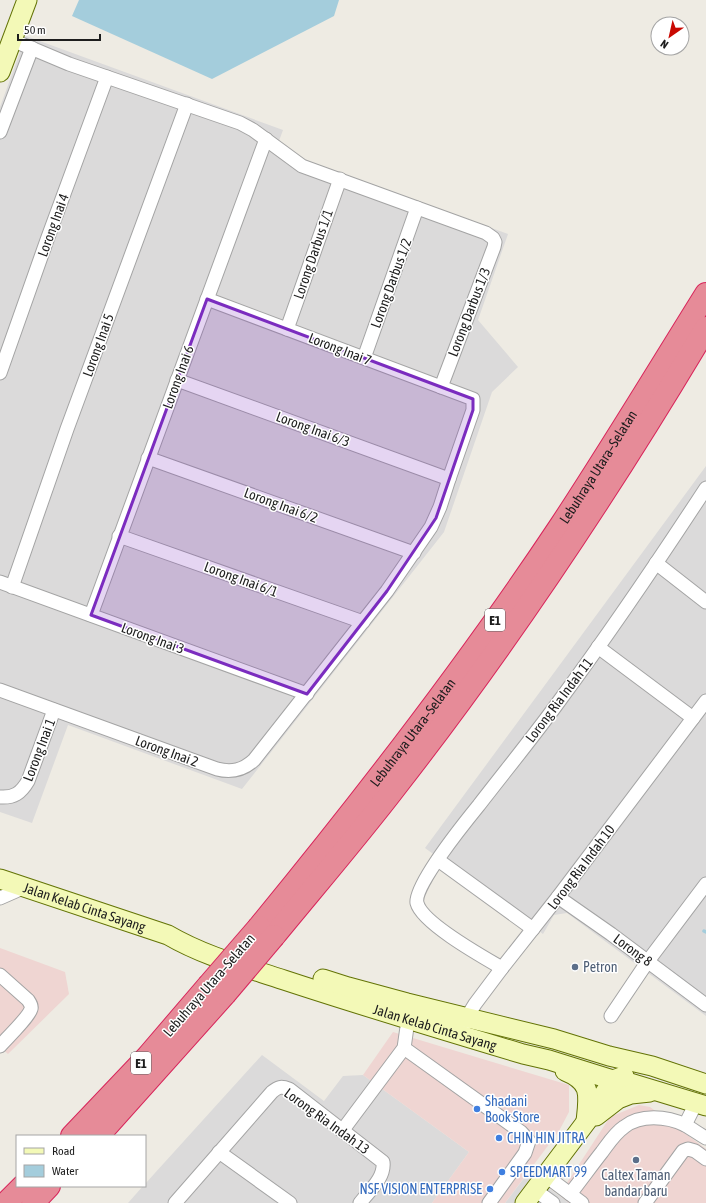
<svg xmlns="http://www.w3.org/2000/svg" width="706" height="1203" font-family="'Asap Condensed',sans-serif">
  <rect width="100%" height="100%" fill="#eeebe3"/>
  <!-- residential -->
  <g fill="#dbdada">
    <path d="M26,36L283,130L276,149L508,234L478,320L518,367L492,392L444,532L242,789L68,725L32,823L0,812V107Z"/>
    <path d="M706,466V1016L567,913L554,915L543,934L425,848Z"/>
    <path d="M262,1055L324,1101L343,1076L363,1075L469,1152L432,1203H128L143,1186H145V1184Z"/>
    <path d="M528,1173L569,1203H505Z"/>
  </g>
  <!-- commercial -->
  <g fill="#efd5d2">
    <path d="M0,948L65,972L69,994L8,1054L0,1047Z"/>
    <path d="M393,1032L569,1085V1112L559,1131L505,1203H432L469,1152L363,1075Z"/>
    <path d="M639,1105L650,1107L706,1149V1203H569L559,1195L610,1117Z"/>
  </g>
  <!-- water -->
  <path fill="#a4cddc" d="M79,0H339L334,16L212,79L72,16Z"/>
  <g fill="none" stroke-linecap="round" stroke-linejoin="round">
    <!-- stream -->
    <path stroke="#a4cddc" stroke-width="3.5" d="M704,931L706,932"/>
    <defs>
      <g id="street">
        <path d="M12,40L69,64L240,123L253,130L302,166L486,233L493,238L495,242L494,247L441,387"/>
        <path d="M0,132L32,48"/>
        <path d="M287,329L340,179"/>
        <path d="M364,358L417,208"/>
        <path d="M0,373L47,240L107,77"/>
        <path d="M177,380L449,479"/>
        <path d="M148,458L414,553"/>
        <path d="M119,536L363,622"/>
        <path d="M656,563L706,602"/>
        <path d="M0,582L307,694"/>
        <path d="M12,587L67,429L187,104"/>
        <path d="M91,615L266,139"/>
        <path d="M598,647L693,718"/>
        <path d="M0,690L217,769C232,773 243,770 254,760L387,591L431,527L440,507L449,479L473,410V399L207,299"/>
        <path d="M0,797C14,798 21,793 28,781L54,710"/>
        <path d="M438,860L533,929"/>
        <path d="M558,897L611,934L706,1005"/>
        <path d="M0,898L25,887"/>
        <path d="M502,968C483,957 422,923 417,903C413,886 466,821 479,805C506,770 534,736 560,700C611,631 659,560 706,488"/>
        <path d="M0,975L28,1000C30,1003 32,1006 31,1009C29,1017 6,1039 0,1046"/>
        <path d="M611,1016L648,961L706,884"/>
        <path d="M465,1024L467,1017L475,1004L502,968L558,897L706,701"/>
        <path d="M404,1048L521,1132L529,1141L525,1153L489,1203"/>
        <path d="M685,1125L696,1103"/>
        <path d="M342,1131L404,1048L408,1020"/>
        <path d="M219,1152L290,1203"/>
        <path d="M546,1176L582,1203"/>
        <path d="M535,1190L553,1203"/>
        <path d="M570,1194C581,1180 591,1166 602,1152C608,1144 615,1133 624,1127C640,1114 667,1116 685,1125C692,1129 699,1134 706,1138"/>
        <path d="M175,1203L272,1092C278,1087 281,1086 289,1089L383,1162C385,1178 369,1191 360,1203"/>
        <path d="M645,1203L683,1151L688,1149L695,1151L706,1159"/>
      </g>
      <g id="secondary">
        <path d="M0,72L27,0"/>
        <path id="s1" d="M0,879L168,935C204,956 245,967 284,980C363,1006 443,1030 523,1054L549,1060L613,1080L627,1082L706,1106"/>
        <path d="M323,979L348,987L407,1003L554,1039L609,1056L652,1066L706,1084"/>
        <path d="M565,1071C592,1082 589,1095 586,1121"/>
        <path d="M596,1116L618,1099L631,1094L650,1092"/>
        <path d="M525,1203L586,1122L613,1080L624,1076"/>
      </g>
      <g id="highway">
        <path id="s2" d="M259,927C365,798 468,665 561,525C611,449 658,371 706,294"/>
        <path d="M274,936C315,886 358,836 397,785C510,640 612,486 706,328"/>
        <path d="M72,1136L148,1056L208,986"/>
        <path d="M98,1136L225,994"/>
        <path d="M6,1203L23,1186"/>
        <path d="M33,1203L49,1186"/>
      </g>
    </defs>
    <!-- street casing -->
    <use href="#street" stroke="#a4a4a4" stroke-width="15"/>
    <!-- secondary casing -->
    <use href="#secondary" stroke="#637306" stroke-width="21"/>
    <!-- highway casing -->
    <use href="#highway" stroke="#d8255b" stroke-width="24"/>
    <!-- street -->
    <use href="#street" stroke="#fff" stroke-width="13"/>
    <!-- secondary -->
    <use href="#secondary" stroke="#f3f9b7" stroke-width="19"/>
    <!-- highway -->
    <use href="#highway" stroke="#e68b98" stroke-width="22"/>
    <defs>
      <g id="highway-bridge">
        <path d="M208,986L259,927"/>
        <path d="M225,994L274,936"/>
      </g>
    </defs>
    <!-- highway-bridge casing -->
    <use href="#highway-bridge" stroke="#d8255b" stroke-width="24" stroke-linecap="butt"/>
    <!-- highway-bridge -->
    <use href="#highway-bridge" stroke="#e68b98" stroke-width="22"/>
  </g>
  <!-- marked area -->
  <path fill="#7b2cbf" fill-opacity="0.2" stroke="#7b2cbf" stroke-width="3" stroke-linejoin="round" d="M207,299L473,399V410L436,518L387,591L307,694L91,615Z"/>
  <!-- markers -->
  <g fill="#5c6f8a" stroke="#fff" stroke-width="1.5">
    <circle cx="575" cy="967" r="4"/>
    <circle cx="636" cy="1160" r="4"/>
  </g>
  <g fill="#3f7fe0" stroke="#fff" stroke-width="1.5">
    <circle cx="477" cy="1109" r="4"/>
    <circle cx="499" cy="1138" r="4"/>
    <circle cx="502" cy="1172" r="4"/>
    <circle cx="490" cy="1189" r="4"/>
  </g>
  <g text-anchor="middle" dominant-baseline="central" stroke-width="3" stroke-linejoin="round" paint-order="stroke">
    <!-- shield labels -->
    <g fill="#fff" stroke="#616161" stroke-width="1">
      <rect x="485" y="609" width="20" height="22" rx="3"/>
      <rect x="131" y="1052" width="20" height="22" rx="3"/>
    </g>
    <g font-size="13" font-weight="bold" fill="#1d1d1d">
      <text x="495" y="620">E1</text>
      <text x="141" y="1063">E1</text>
    </g>
    <!-- street labels -->
    <g font-size="14" fill="#1d1d1d" stroke="#fff">
      <text transform="translate(53 225) rotate(-70)">Lorong Inai 4</text>
      <text transform="translate(313 254) rotate(-71)">Lorong Darbus 1/1</text>
      <text transform="translate(391 283) rotate(-70)">Lorong Darbus 1/2</text>
      <text transform="translate(469 312) rotate(-69)">Lorong Darbus 1/3</text>
      <text transform="translate(98 345) rotate(-70)">Lorong Inai 5</text>
      <text transform="translate(340 349) rotate(21)">Lorong Inai 7</text>
      <text transform="translate(178 377) rotate(-70)">Lorong Inai 6</text>
      <text transform="translate(313 429) rotate(20)">Lorong Inai 6/3</text>
      <text stroke="none"><textPath href="#s2" startOffset="572">Lebuhraya Utara–Selatan</textPath></text>
      <text transform="translate(281 505) rotate(20)">Lorong Inai 6/2</text>
      <text transform="translate(241 579) rotate(20)">Lorong Inai 6/1</text>
      <text transform="translate(153 638) rotate(20)">Lorong Inai 3</text>
      <text transform="translate(559 700) rotate(-53)">Lorong Ria Indah 11</text>
      <text stroke="none"><textPath href="#s2" startOffset="248">Lebuhraya Utara–Selatan</textPath></text>
      <text transform="translate(39 750) rotate(-69)">Lorong Inai 1</text>
      <text transform="translate(167 751) rotate(20)">Lorong Inai 2</text>
      <text transform="translate(581 867) rotate(-53)">Lorong Ria Indah 10</text>
      <text stroke="none"><textPath href="#s1" startOffset="89">Jalan Kelab Cinta Sayang</textPath></text>
      <text transform="translate(633 950) rotate(36)">Lorong 8</text>
      <text transform="translate(209 985) rotate(-49)">Lebuhraya Utara–Selatan</text>
      <text stroke="none"><textPath href="#s1" startOffset="460">Jalan Kelab Cinta Sayang</textPath></text>
      <text transform="translate(327 1121) rotate(36)">Lorong Ria Indah 13</text>
    </g>
    <!-- service labels -->
    <g font-size="14" fill="#4e5e75" stroke="#fff" text-anchor="start">
      <text x="583" y="967">Petron</text>
      <text x="636" y="1175" text-anchor="middle">Caltex Taman<tspan x="636" dy="16">bandar baru</tspan></text>
    </g>
    <!-- shop labels -->
    <g font-size="14" fill="#366cbe" stroke="#fff" text-anchor="start">
      <text x="485" y="1101">Shadani<tspan x="485" dy="16">Book Store</tspan></text>
      <text x="507" y="1138">CHIN HIN JITRA</text>
      <text x="510" y="1172">SPEEDMART 99</text>
      <text x="482" y="1189" text-anchor="end">NSF VISION ENTERPRISE</text>
    </g>
  </g>
  <!-- legend -->
  <rect x="16" y="1135" width="130" height="52" fill="#ffffff" stroke="#a5a5a5"/>
  <rect x="24" y="1148" width="20" height="6" fill="#f3f9b7" stroke="#a5a5a5"/>
  <text x="52" y="1155" font-size="12" fill="#1d1d1d">Road</text>
  <rect x="24" y="1165" width="20" height="12" fill="#a4cddc" stroke="#a5a5a5"/>
  <text x="52" y="1175" font-size="12" fill="#1d1d1d">Water</text>
  <!-- north arrow -->
  <g transform="translate(670 36) rotate(214)"><circle r="19" fill="#ffffff" stroke="#a5a5a5"/>
  <path d="M0-3L7 15L0 10L-7 15Z" fill="#c90902"/>
  <text y="-6" font-size="11" font-weight="bold" text-anchor="middle" fill="#1d1d1d">N</text>
  </g>
  <!-- scale -->
  <path d="M18 34v6h82v-6" fill="none" stroke="#1d1d1d" stroke-width="2"/>
  <text x="24" y="34" font-size="12" fill="#1d1d1d" stroke="#ffffff" stroke-width="3" paint-order="stroke">50 m</text>
</svg>
